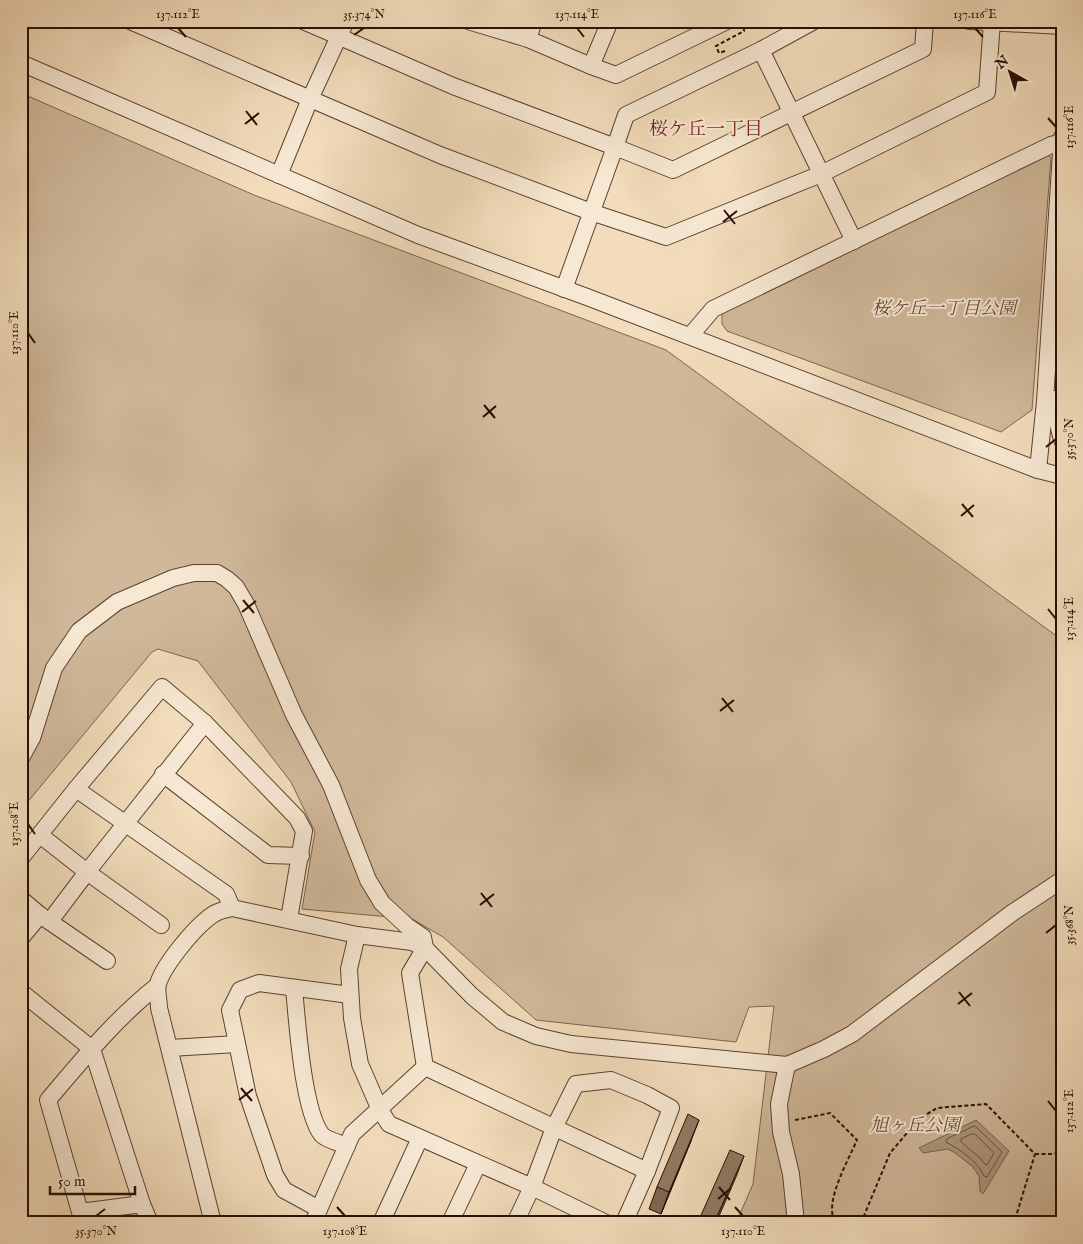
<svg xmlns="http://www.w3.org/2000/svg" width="1083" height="1244" font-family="'IM FELL English','Noto Serif JP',serif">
  <rect width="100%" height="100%" fill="#f2dcbb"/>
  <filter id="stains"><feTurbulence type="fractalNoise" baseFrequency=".004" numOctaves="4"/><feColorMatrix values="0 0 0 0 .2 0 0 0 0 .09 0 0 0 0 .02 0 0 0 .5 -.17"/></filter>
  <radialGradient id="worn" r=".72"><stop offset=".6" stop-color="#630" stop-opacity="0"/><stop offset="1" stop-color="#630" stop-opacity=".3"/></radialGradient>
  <!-- green -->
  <g fill="#d0b99b" stroke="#7c644e">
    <path d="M21,93L254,195L666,350L1062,640V1223H736L753,1184L774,1006L749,1007L736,1042L536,1020L443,937L412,919L302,909L315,832L291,782L198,661L158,649L152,652L21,810Z"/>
    <path d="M1045,154L1051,157L1032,410L1001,432L727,331L722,324V310Z"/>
    <path d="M139,1210L144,1223H85L81,1219Z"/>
  </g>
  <!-- water -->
  <path fill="#ad967c" stroke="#78604b" d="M976,1120L1009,1151L983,1194L980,1191L979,1176L972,1166L955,1153L948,1149L923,1153L919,1148Z"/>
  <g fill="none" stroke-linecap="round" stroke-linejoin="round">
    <!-- shore -->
    <g stroke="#6a523e" stroke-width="1">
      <path d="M975,1126L1002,1152L987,1177L984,1176C976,1159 961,1151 946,1142L947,1139Z"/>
      <path d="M972,1134H975L994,1153L987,1165L985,1164L979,1157L961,1142V1139Z"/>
    </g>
    <defs>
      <g id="minor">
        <path d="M130,21L440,155L591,212L666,237L821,174L987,92L992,21"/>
        <path d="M303,21L453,86L615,147L626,115L761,50L814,21"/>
        <path d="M468,21L528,39L591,66L616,75L727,21"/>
        <path d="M969,21L1062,26"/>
        <path d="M528,39L534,21"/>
        <path d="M761,50L854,241"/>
        <path d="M21,63L418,235L587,297L1038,470L1062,476"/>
        <path d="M591,66L610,21"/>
        <path d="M279,175L310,99L346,21"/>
        <path d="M564,289L615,147L673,170L923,49L925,21"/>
        <path d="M690,336L713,309L1051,145L1062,142"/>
        <path d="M1055,399L1058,424L1062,440"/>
        <path d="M1038,470L1045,401L1062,137"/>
        <path d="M21,758L32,738L54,668L79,631L117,602L173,578L194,573H217L227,579L236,587L246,604L294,715L331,785L368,880L382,903L407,926L423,937L425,948L410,973L425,1067L647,1171"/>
        <path d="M163,774L268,855L301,856"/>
        <path d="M76,789L226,894L232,908"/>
        <path d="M40,835L87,872L205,723"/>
        <path d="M21,858L76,789L162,687L205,723L297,818L304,831L289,919"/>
        <path d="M21,899L40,915L107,961"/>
        <path d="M50,921L87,872L161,925"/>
        <path d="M357,935L349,969L352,1018L360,1064L380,1110L389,1124L532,1187L606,1223"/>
        <path d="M21,938L40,915"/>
        <path d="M294,988C297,1020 303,1112 322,1135C327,1140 340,1143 347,1146"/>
        <path d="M21,992L92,1049L142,1204"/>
        <path d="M170,1048L237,1044"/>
        <path d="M787,1065L779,1104L781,1132L791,1174L796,1223"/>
        <path d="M319,1209L284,1190L275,1175L248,1096L230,1010L240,990L259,983L350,995"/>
        <path d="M150,1223L142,1204L80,1212L48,1100C82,1060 116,1018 157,986"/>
        <path d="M213,1223L159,1008C159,1000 156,991 158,984C163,966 192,931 207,919C214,912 223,910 232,908L357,935L412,942L425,948L472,996L503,1022L536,1036L571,1044L787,1065L824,1049L852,1034L1012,913L1062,880"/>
        <path d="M313,1223L352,1134L425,1067"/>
        <path d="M381,1223L420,1138"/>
        <path d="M450,1223L478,1164"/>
        <path d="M515,1223L532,1187L554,1128L576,1084L611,1080L647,1095L671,1108L647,1171L624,1223"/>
      </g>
    </defs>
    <!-- minor casing -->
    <use href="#minor" stroke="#5a4230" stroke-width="18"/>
    <!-- path -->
    <g stroke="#280f01" stroke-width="2" stroke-dasharray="4 2.5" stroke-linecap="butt">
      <path d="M725,51L719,53L716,46L744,31L743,21"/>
      <path d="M795,1120L830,1113L857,1140C849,1159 822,1205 836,1223"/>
      <path d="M1035,1154H1051L1062,1152"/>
      <path d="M861,1223L890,1153L919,1119L937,1108L986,1104L1035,1154L1014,1223"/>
    </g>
    <!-- minor -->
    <use href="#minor" stroke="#f7e8d3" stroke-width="16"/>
  </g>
  <!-- wall -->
  <path fill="#7d6954" stroke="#280f01" d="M691,1141L661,1214L649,1209L657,1187Z"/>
  <!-- shaded-wall -->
  <g fill="#665545" stroke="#280f01">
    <path d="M699,1120L691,1141L661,1214L669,1192Z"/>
    <path d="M744,1156L736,1177L716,1223H714Z"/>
  </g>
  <!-- building -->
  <g fill="#917a62" stroke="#280f01">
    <path d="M688,1114L699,1120L669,1192L657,1187Z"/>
    <path d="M730,1150L744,1156L714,1223H701L698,1222Z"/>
  </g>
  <!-- ticks -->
  <path fill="none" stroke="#280f01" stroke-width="2" d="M178,28L186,37M577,28L584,37M975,28L983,37M354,35L364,28M246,111L257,125M1048,118L1056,127M245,124L259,113M724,210L735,224M723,222L737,211M28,333L35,343M484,405L495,418M483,417L496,406M1046,447L1056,439M962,504L973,517M961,516L974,505M243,600L254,613M1048,609L1056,619M242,612L256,601M722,698L733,712M720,711L734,700M28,824L35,834M481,893L492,907M480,905L494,894M1046,933L1056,925M959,992L970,1006M958,1004L972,993M241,1088L252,1101M239,1100L253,1089M1048,1101L1056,1111M719,1187L730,1200M718,1199L731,1188M337,1207L345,1216M735,1207L743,1216M96,1216L105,1209"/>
  <g text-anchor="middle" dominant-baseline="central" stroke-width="4" stroke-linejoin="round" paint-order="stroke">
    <!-- park labels -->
    <g font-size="18" font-style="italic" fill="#634a37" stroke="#f7e8d3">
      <text x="944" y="309">桜ケ丘一丁目公園</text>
      <text x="915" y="1126">旭ヶ丘公園</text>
    </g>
    <!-- neighbourhood labels -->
    <g font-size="19" fill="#7a1f14" stroke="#f7e8d3">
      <text x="706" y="130">桜ケ丘一丁目</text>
    </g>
  </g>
  <!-- margin -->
  <rect width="1083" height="1244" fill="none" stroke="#f2dcbb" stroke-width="55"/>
  <!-- north arrow -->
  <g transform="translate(1010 72) rotate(321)" stroke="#f7e8d3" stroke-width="4" paint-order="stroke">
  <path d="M0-4L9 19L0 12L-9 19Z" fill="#280f01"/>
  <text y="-8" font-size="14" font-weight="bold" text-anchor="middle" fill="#280f01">N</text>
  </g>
  <!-- scale -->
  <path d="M50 1186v8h85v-8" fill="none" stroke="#280f01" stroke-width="2.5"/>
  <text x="58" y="1186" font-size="15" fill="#280f01" stroke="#f7e8d3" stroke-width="4" paint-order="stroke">50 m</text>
  <rect x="28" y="28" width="1028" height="1188" fill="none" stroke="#280f01" stroke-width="2"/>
  <g font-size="12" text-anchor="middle" fill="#280f01">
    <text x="178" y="18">137.112°E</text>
    <text x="364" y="18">35.374°N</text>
    <text x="577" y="18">137.114°E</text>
    <text x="975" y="18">137.116°E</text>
    <text transform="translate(1069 127) rotate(-90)" y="4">137.116°E</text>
    <text transform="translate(14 333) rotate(-90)" y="4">137.110°E</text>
    <text transform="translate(1069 439) rotate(-90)" y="4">35.370°N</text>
    <text transform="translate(1069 619) rotate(-90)" y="4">137.114°E</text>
    <text transform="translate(14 824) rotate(-90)" y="4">137.108°E</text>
    <text transform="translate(1069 925) rotate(-90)" y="4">35.368°N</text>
    <text transform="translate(1069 1111) rotate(-90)" y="4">137.112°E</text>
    <text x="96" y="1235">35.370°N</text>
    <text x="345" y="1235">137.108°E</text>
    <text x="743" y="1235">137.110°E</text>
  </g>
  <rect width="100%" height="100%" filter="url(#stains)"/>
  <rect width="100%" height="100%" fill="url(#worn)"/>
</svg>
